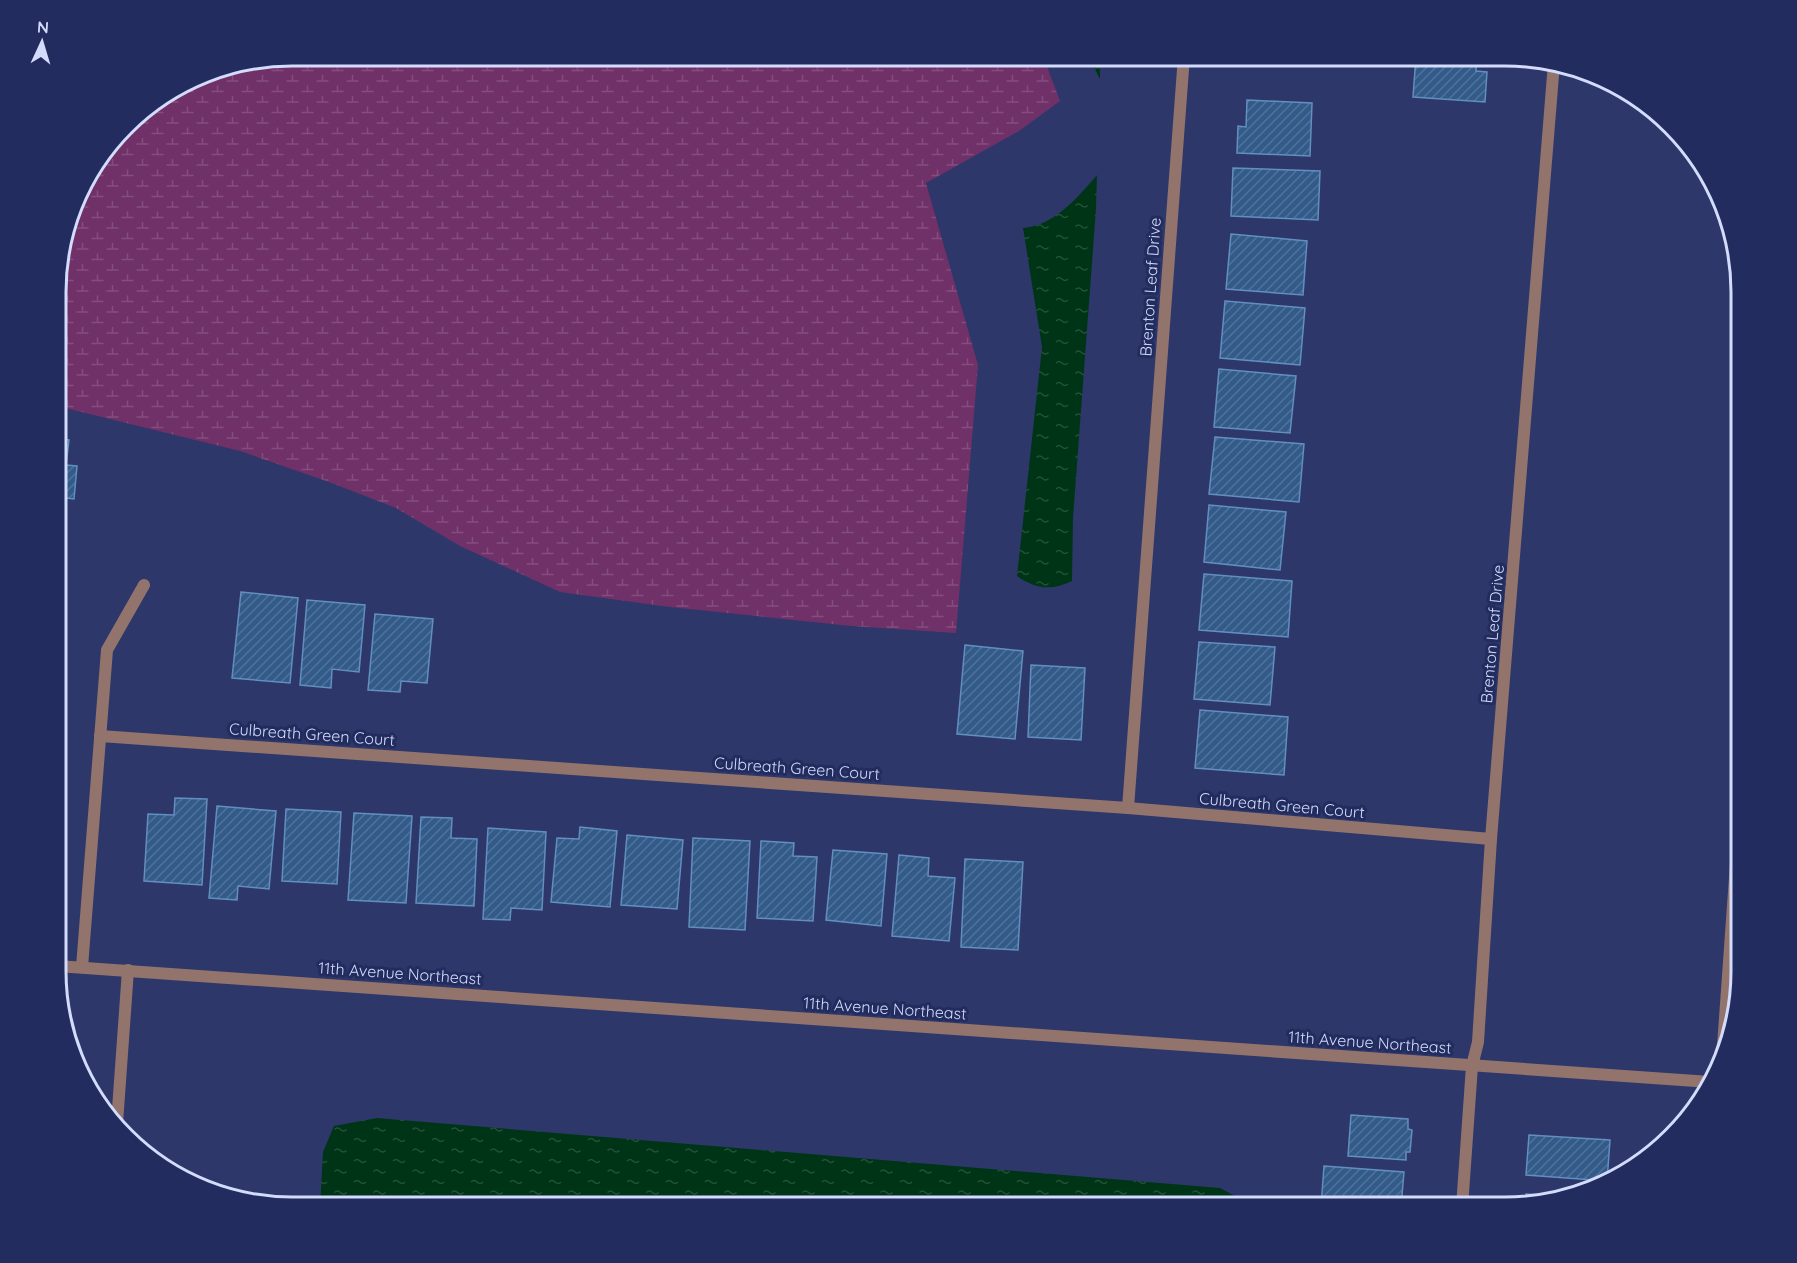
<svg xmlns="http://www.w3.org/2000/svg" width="1797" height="1263" font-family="Quicksand,sans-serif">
  <defs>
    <pattern id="wetland-marsh" width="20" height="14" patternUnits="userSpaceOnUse" patternTransform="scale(1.5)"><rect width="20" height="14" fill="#703068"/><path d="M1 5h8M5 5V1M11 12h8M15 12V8" fill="none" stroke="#844d7e"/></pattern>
    <pattern id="water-ripples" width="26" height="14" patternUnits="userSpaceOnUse" patternTransform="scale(1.5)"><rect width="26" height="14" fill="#003416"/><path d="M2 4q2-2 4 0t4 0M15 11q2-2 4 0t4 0" fill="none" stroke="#245139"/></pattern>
    <pattern id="building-hatch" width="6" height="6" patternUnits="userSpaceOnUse" patternTransform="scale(1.5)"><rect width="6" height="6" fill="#325b89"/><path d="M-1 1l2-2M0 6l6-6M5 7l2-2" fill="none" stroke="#4f729b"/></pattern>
  </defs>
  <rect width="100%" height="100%" fill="#2d376a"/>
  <!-- wetland -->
  <path fill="url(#wetland-marsh)" d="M292,56H1043L1060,101L1019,131L926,183L978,365L956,633L851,626L670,607L560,592L460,546L396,508L329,482L240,451L57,406V262L80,187L136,114L202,73Z"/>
  <!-- water -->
  <g fill="url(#water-ripples)">
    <path d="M1088,56H1100V79Z"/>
    <path d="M1097,175L1096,209L1073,518L1072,581C1052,591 1035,589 1017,576L1042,347L1023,228C1054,226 1078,197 1097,175Z"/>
    <path d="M377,1118L1220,1188L1250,1204V1207H320L323,1152L334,1126Z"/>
  </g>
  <!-- building -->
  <g fill="url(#building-hatch)" stroke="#638ec0" stroke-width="1.5">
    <path d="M1416,56H1477L1476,71L1487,72L1485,102L1413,97Z"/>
    <path d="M1247,100L1312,103L1310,156L1237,153L1238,126L1246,127Z"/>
    <path d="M1233,168L1320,171L1318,220L1231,216Z"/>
    <path d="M1231,234L1307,241L1303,295L1226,289Z"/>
    <path d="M1225,301L1305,308L1300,365L1220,358Z"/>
    <path d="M1219,369L1296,376L1290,433L1214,427Z"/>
    <path d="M1215,437L1304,444L1299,502L1209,494Z"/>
    <path d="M57,439L69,440L66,465L77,466L74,499L57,497Z"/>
    <path d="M1209,505L1286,512L1280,570L1204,562Z"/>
    <path d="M1204,574L1292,581L1288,637L1199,630Z"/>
    <path d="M241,592L298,598L290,683L232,678Z"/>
    <path d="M307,600L365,605L359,672L332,669L331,688L300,685Z"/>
    <path d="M375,614L433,619L427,683L401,681L400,692L368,690Z"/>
    <path d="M1199,642L1275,647L1270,705L1194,699Z"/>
    <path d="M965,645L1023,651L1015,739L957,734Z"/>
    <path d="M1031,665L1085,668L1081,740L1028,737Z"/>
    <path d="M1200,710L1288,717L1284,775L1195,768Z"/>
    <path d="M175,798L207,799L202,885L144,881L148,814L174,815Z"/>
    <path d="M217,806L276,811L269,889L238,886L237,900L209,898Z"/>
    <path d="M286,809L341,812L337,884L282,881Z"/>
    <path d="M354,813L412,816L406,903L348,900Z"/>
    <path d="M421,817L452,818L451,838L477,839L474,906L416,903Z"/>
    <path d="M580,827L617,831L610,907L551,902L557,838L579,839Z"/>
    <path d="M488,828L546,832L542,910L511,908L510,920L483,919Z"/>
    <path d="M627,835L683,840L677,909L621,905Z"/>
    <path d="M693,838L750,841L745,930L689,927Z"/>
    <path d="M761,841L794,843L793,856L817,857L813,921L757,918Z"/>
    <path d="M833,850L887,854L881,926L826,920Z"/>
    <path d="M899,855L929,858L928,876L955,878L949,941L892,936Z"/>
    <path d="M965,859L1023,862L1018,950L961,947Z"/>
    <path d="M1351,1115L1408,1119V1129L1412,1130L1410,1152H1406V1160L1348,1156Z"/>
    <path d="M1529,1135L1610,1140L1607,1181L1526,1175Z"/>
    <path d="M1324,1166L1404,1172L1401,1207H1321Z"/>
    <path d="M212,1193L242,1195V1200L216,1195Z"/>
    <path d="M1526,1194L1553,1196L1525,1203Z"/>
  </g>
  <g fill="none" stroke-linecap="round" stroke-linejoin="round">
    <!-- street -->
    <g stroke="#92746d" stroke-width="12">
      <path d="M100,736L1128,808L1491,839"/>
      <path d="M1128,808L1184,56"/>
      <path d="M57,966L1710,1082"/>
      <path d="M82,967L107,650L144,585"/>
      <path d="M1722,1060L1741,793"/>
      <path d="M117,1123L128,970"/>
      <path d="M1462,1207L1472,1066L1478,1042L1491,839L1554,63"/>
    </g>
  </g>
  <g text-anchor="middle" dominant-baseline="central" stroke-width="6" stroke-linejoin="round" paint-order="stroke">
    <!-- street labels -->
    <g font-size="16" fill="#d3dcfc" stroke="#232c5e">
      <text transform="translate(1150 287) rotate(-86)">Brenton Leaf Drive</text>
      <text transform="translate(1492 634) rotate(-85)">Brenton Leaf Drive</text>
      <text transform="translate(312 734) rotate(4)">Culbreath Green Court</text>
      <text transform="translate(797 768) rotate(4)">Culbreath Green Court</text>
      <text transform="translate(1282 805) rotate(5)">Culbreath Green Court</text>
      <text transform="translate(400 973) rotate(4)">11th Avenue Northeast</text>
      <text transform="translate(885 1008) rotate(4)">11th Avenue Northeast</text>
      <text transform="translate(1370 1042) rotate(4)">11th Avenue Northeast</text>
    </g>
  </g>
  <!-- crop -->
  <path d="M0 0H1797V1263H0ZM292 66H1505A226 226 0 0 1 1731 292V971A226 226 0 0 1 1505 1197H292A226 226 0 0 1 66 971V292A226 226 0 0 1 292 66Z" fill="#232c5e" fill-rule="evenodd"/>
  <path fill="none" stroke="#d3dcfc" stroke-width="3" d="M292 66H1505A226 226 0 0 1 1731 292V971A226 226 0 0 1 1505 1197H292A226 226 0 0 1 66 971V292A226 226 0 0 1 292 66Z"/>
  <!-- north arrow -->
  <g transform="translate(42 42) rotate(4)" stroke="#232c5e" stroke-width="4.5" paint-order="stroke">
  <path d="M0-4.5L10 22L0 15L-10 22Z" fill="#d3dcfc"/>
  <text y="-9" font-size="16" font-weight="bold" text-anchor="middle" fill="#d3dcfc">N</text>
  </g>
</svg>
